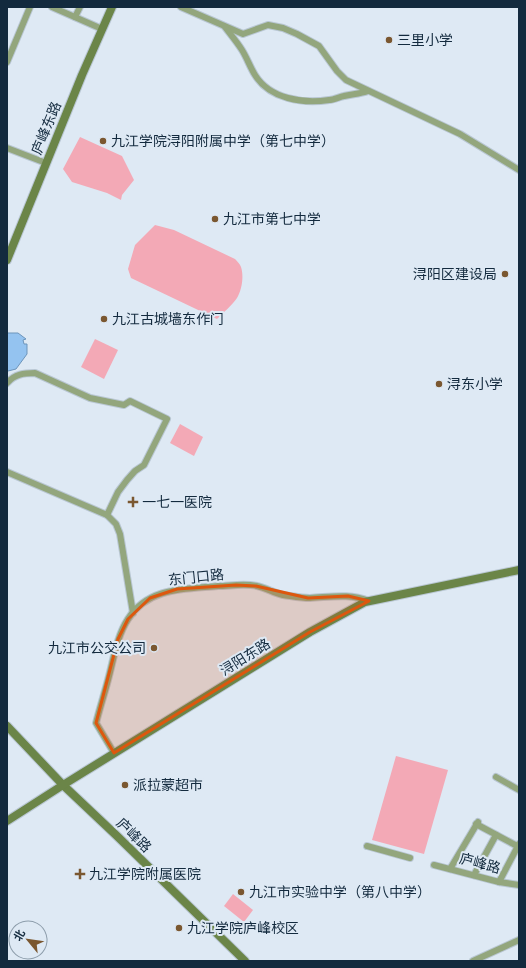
<svg xmlns="http://www.w3.org/2000/svg" width="526" height="968" font-family="'Source Serif 4','Noto Sans SC',serif">
  <rect width="100%" height="100%" fill="#dee9f4"/>
  <!-- green -->
  <g fill="#f3a9b6">
    <path d="M80,137L122,156L134,180L122,195L121,200L107,193L72,182L63,169Z"/>
    <path d="M155,225L174,230L235,259C237,261 240,264 241,267C244,276 242,290 237,298C232,305 223,313 217,319L131,278L128,269L135,245Z"/>
    <path d="M95,339L118,350L104,379L81,367Z"/>
    <path d="M180,424L203,437L194,456L170,443Z"/>
    <path d="M396,756L448,770L424,854L372,840Z"/>
    <path d="M233,894L253,910L244,922L224,906Z"/>
  </g>
  <!-- water -->
  <path fill="#94c3f0" stroke="#6d95bb" d="M7,333H18L26,339L23,340L24,344H27V354L16,369L8,371L7,370Z"/>
  <g fill="none" stroke-linecap="round" stroke-linejoin="round">
    <defs>
      <g id="street">
        <path d="M52,7L102,29"/>
        <path d="M181,7L243,34L268,25L283,28L297,34L319,46L337,71L346,80L460,134L519,170"/>
        <path d="M75,17L80,7"/>
        <path d="M225,27C231,35 237,42 242,50C247,58 250,67 255,75C270,99 303,104 329,100C334,100 339,97 344,96C352,94 360,94 368,91"/>
        <path d="M7,62L30,7"/>
        <path d="M7,148L46,163"/>
        <path d="M7,383C15,374 24,373 35,373L90,398L124,405L130,401L167,419L144,465L135,471L127,480L118,492L107,515"/>
        <path d="M7,472L107,515L116,524L120,534L133,613"/>
        <path d="M114,753L96,723C100,707 105,692 109,676C114,657 117,636 128,619C148,587 185,589 218,586C229,586 245,583 257,586C266,588 274,593 283,595C291,596 301,598 310,598C331,597 349,593 369,601"/>
        <path d="M496,777L519,790"/>
        <path d="M476,824L519,847"/>
        <path d="M367,846L410,858"/>
        <path d="M434,865L499,882L519,885"/>
        <path d="M450,869L478,822"/>
        <path d="M474,875L496,835"/>
        <path d="M499,882L519,844"/>
        <path d="M473,961L519,940"/>
      </g>
      <g id="secondary">
        <path d="M7,260L82,75L112,7"/>
        <path d="M7,726L63,785L117,836L245,961"/>
        <path d="M7,821L63,785L310,632L365,602L519,570"/>
      </g>
    </defs>
    <!-- street casing -->
    <use href="#street" stroke="#b9c7d3" stroke-width="8"/>
    <!-- secondary casing -->
    <use href="#secondary" stroke="#b9c7d3" stroke-width="10"/>
    <!-- street -->
    <use href="#street" stroke="#93a67d" stroke-width="6"/>
    <!-- secondary -->
    <use href="#secondary" stroke="#6b8548" stroke-width="8"/>
  </g>
  <!-- marked area -->
  <path fill="#dd570e" fill-opacity="0.2" stroke="#dd570e" stroke-width="3" stroke-linejoin="round" d="M236,585L256,586L308,598L348,596L369,601L310,632L114,753L96,723L118,639L128,619L150,598L177,589Z"/>
  <!-- markers -->
  <g fill="#7a5730" stroke="#dee9f4" stroke-width="1.5">
    <circle cx="389" cy="40" r="4"/>
    <circle cx="103" cy="141" r="4"/>
    <circle cx="215" cy="219" r="4"/>
    <circle cx="505" cy="274" r="4"/>
    <circle cx="104" cy="319" r="4"/>
    <circle cx="439" cy="384" r="4"/>
    <path d="M131 496h4v4h4v4h-4v4h-4v-4h-4v-4h4z"/>
    <circle cx="154" cy="648" r="4"/>
    <circle cx="125" cy="785" r="4"/>
    <path d="M78 868h4v4h4v4h-4v4h-4v-4h-4v-4h4z"/>
    <circle cx="241" cy="892" r="4"/>
    <circle cx="179" cy="928" r="4"/>
  </g>
  <g text-anchor="middle" dominant-baseline="central" stroke-width="4" stroke-linejoin="round" paint-order="stroke">
    <!-- poi labels -->
    <g font-size="14" fill="#132a3e" stroke="#dee9f4" text-anchor="start">
      <text x="397" y="40">三里小学</text>
      <text x="111" y="141">九江学院浔阳附属中学（第七中学）</text>
      <text x="223" y="219">九江市第七中学</text>
      <text x="497" y="274" text-anchor="end">浔阳区建设局</text>
      <text x="112" y="319">九江古城墙东作门</text>
      <text x="447" y="384">浔东小学</text>
      <text x="142" y="502">一七一医院</text>
      <text x="146" y="648" text-anchor="end">九江市公交公司</text>
      <text x="133" y="785">派拉蒙超市</text>
      <text x="89" y="874">九江学院附属医院</text>
      <text x="249" y="892">九江市实验中学（第八中学）</text>
      <text x="187" y="928">九江学院庐峰校区</text>
    </g>
    <!-- street labels -->
    <g font-size="14" fill="#132a3e" stroke="#dee9f4">
      <text transform="translate(46 128) rotate(-68)">庐峰东路</text>
      <text transform="translate(196 577) rotate(-6)">东门口路</text>
      <text transform="translate(245 657) rotate(-32)">浔阳东路</text>
      <text transform="translate(134 835) rotate(44)">庐峰路</text>
      <text transform="translate(480 863) rotate(15)">庐峰路</text>
    </g>
  </g>
  <!-- border -->
  <rect width="526" height="968" fill="none" stroke="#132a3e" stroke-width="16"/>
  <!-- north arrow -->
  <g transform="translate(28 940) rotate(299)"><circle r="19" fill="#dee9f4" stroke="#8d9dab"/>
  <path d="M0-3L7 15L0 10L-7 15Z" fill="#7a5730"/>
  <text y="-6" font-size="11" font-weight="bold" text-anchor="middle" fill="#132a3e">北</text>
  </g>
</svg>
